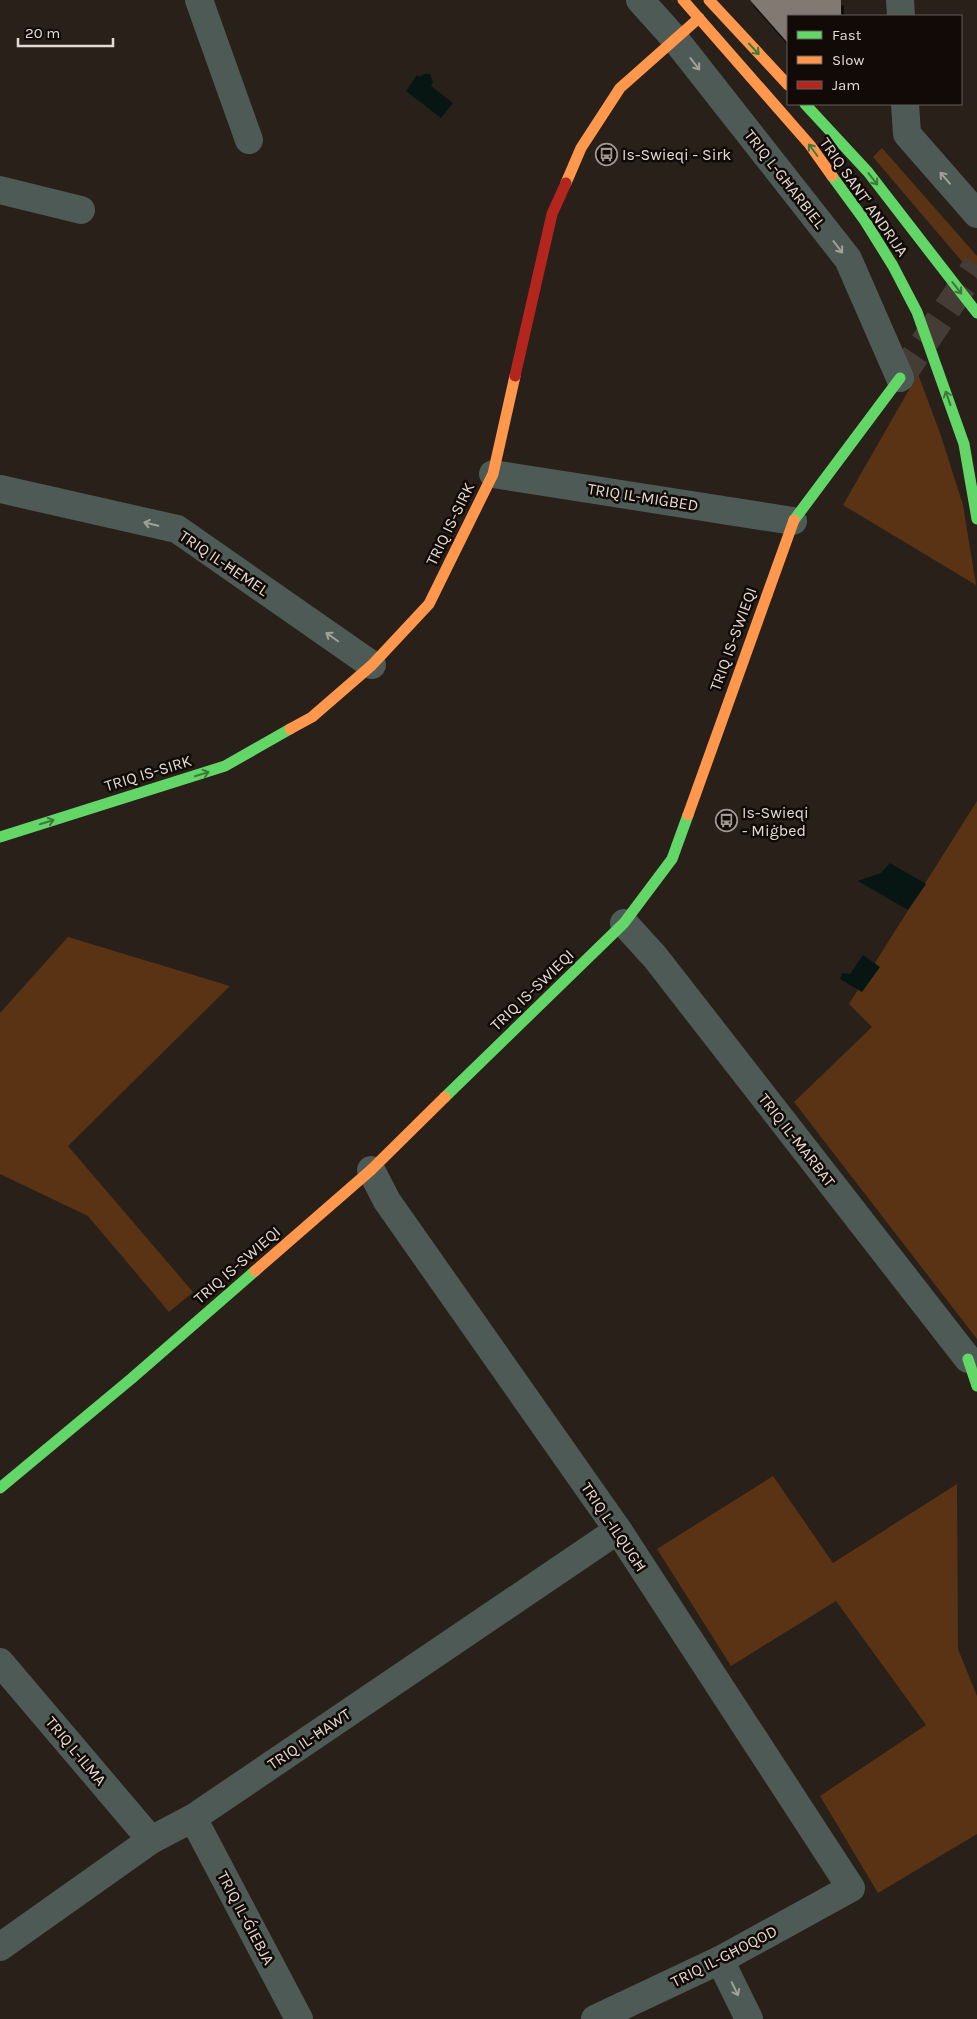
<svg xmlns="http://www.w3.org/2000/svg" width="977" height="2019" font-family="Karla,sans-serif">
  <defs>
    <filter id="shadow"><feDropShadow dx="3" dy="5.5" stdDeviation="0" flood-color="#0009"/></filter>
  </defs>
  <rect width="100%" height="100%" fill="#292019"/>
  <!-- green -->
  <g fill="#593314">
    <path d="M882,148L977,256V279L873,157Z"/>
    <path d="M918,374L940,433L963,505L976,585L843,505Z"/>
    <path d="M977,801V1339L794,1102L872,1027L849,1004Z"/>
    <path d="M68,937L230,986L68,1146L193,1292L169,1312L88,1216L0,1174V1013Z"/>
    <path d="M773,1476L833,1563L957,1484L958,1649L977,1696V1834L878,1893L820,1796L926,1725L836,1601L731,1666L657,1549Z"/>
  </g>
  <!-- water -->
  <g fill="#071613">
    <path d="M424,74H430L433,82L431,86L453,103L441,118L406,91L417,75L420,77Z"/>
    <path d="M890,863L926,884L908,910L858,881L881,873Z"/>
    <path d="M863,955L880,967L862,992L840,979L842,973L850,974Z"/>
  </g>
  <!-- building -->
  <path fill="#827973" filter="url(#shadow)" d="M750,0H841V16H788V43Z"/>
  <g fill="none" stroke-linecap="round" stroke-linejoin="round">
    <!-- secondary-tunnel -->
    <path stroke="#453c35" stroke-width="28" stroke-dasharray="28 14" stroke-linecap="butt" d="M900,378L977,265"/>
    <!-- street -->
    <g stroke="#4d5a56" stroke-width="28">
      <path d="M199,0L249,140"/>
      <path d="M640,0L675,39L848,259L900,378"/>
      <path d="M900,0L901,16"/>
      <path d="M905,104L907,134L977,214"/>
      <path d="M0,190L81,210"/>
      <path d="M493,474L793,521"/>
      <path d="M0,489L177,529L372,665"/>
      <path d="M624,923L655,957L968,1359"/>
      <path d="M371,1170L387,1201L618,1530L851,1888L720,1960L595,2019"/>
      <path d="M0,1662L151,1840"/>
      <path d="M193,1818L299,2019"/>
      <path d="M0,1947L151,1840L193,1818L618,1530"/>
      <path d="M720,1960L749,2019"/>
    </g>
    <!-- fast -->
    <g stroke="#63d668" stroke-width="11">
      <path d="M805,104L868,172L977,313"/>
      <path d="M832,176L865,221L893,266L917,312L964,444L977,519"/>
      <path d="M794,520L900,378"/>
      <path d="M0,837L225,766L290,729"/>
      <path d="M445,1097L624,923L672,859L688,815"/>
      <path d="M968,1359L977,1386"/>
      <path d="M0,1488L131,1379L255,1271"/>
    </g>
    <!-- slow -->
    <g stroke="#ff974d" stroke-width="11">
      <path d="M683,0L810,145L832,176"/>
      <path d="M709,0L788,85"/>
      <path d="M566,183L581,148L620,88L699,18"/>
      <path d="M290,729L312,717L372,665L429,604L493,474L515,376"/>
      <path d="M688,815L794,520"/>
      <path d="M255,1271L371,1170L445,1097"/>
    </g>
    <!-- jam -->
    <path stroke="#b3261e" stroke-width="11" d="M515,376L552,214L566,183"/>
  </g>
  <!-- one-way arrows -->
  <defs><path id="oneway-shaft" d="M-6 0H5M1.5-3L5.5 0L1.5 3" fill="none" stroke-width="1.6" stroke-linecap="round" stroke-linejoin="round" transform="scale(1.25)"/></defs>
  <g stroke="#3e7a3c">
    <use href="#oneway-shaft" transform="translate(754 49) rotate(47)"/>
    <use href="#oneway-shaft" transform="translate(813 150) rotate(-127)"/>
    <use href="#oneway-shaft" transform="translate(873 179) rotate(52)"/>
    <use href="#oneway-shaft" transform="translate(957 288) rotate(52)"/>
    <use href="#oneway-shaft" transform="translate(948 398) rotate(-109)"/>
    <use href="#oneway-shaft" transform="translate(202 774) rotate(-17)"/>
    <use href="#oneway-shaft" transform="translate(47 822) rotate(-17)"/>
  </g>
  <g stroke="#a1a09a">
    <use href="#oneway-shaft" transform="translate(695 64) rotate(52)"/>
    <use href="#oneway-shaft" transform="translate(945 178) rotate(-131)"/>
    <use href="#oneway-shaft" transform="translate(838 247) rotate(52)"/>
    <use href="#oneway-shaft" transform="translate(151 524) rotate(-167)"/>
    <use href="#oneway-shaft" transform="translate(332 637) rotate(-145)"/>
    <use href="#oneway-shaft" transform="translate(735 1989) rotate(64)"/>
  </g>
  <!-- icons -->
  <defs>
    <symbol id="bus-ring" viewBox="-11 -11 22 22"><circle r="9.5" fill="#110a06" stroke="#a39891" stroke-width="1.5"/><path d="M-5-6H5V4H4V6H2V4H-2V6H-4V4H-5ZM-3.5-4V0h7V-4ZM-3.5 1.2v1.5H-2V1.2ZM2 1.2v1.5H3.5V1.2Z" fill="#a39891"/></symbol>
  </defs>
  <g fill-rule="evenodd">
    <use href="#bus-ring" x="594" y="142" width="25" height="25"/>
    <use href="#bus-ring" x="714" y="808" width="25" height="25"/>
  </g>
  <g text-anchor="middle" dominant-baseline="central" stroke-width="5" stroke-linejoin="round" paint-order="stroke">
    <!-- poi labels -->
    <g font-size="16" fill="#e5d9d2" stroke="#110a06" text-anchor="start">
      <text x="622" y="154">Is-Swieqi - Sirk</text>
      <text x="742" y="812">Is-Swieqi<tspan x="742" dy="18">- Miġbed</tspan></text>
    </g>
    <!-- street labels -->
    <g font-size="16" fill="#e5d9d2" stroke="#110a06">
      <text transform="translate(785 179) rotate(52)">TRIQ L-GĦARBIEL</text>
      <text transform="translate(864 197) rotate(55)">TRIQ SANT' ANDRIJA</text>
      <text transform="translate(643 497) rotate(9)">TRIQ IL-MIĠBED</text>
      <text transform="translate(450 524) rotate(-64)">TRIQ IS-SIRK</text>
      <text transform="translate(224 563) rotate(34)">TRIQ IL-ĦEMEL</text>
      <text transform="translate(733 639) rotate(-70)">TRIQ IS-SWIEQI</text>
      <text transform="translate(148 773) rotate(-17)">TRIQ IS-SIRK</text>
      <text transform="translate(532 990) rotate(-44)">TRIQ IS-SWIEQI</text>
      <text transform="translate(797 1140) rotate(52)">TRIQ IL-MARBAT</text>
      <text transform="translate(237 1265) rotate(-41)">TRIQ IS-SWIEQI</text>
      <text transform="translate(614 1527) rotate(56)">TRIQ L-ILQUGĦ</text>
      <text transform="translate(309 1739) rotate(-34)">TRIQ IL-ĦAWT</text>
      <text transform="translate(76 1751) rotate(50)">TRIQ L-ILMA</text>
      <text transform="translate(246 1918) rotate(62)">TRIQ IL-ǴIEBJA</text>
      <text transform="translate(724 1956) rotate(-27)">TRIQ IL-GĦOQOD</text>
    </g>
  </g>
  <!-- legend -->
  <rect x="787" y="15" width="175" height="90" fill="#110a06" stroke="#665d58"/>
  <rect x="797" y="31" width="25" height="8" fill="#63d668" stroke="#665d58"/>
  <text x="832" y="40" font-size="15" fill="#e5d9d2">Fast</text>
  <rect x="797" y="56" width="25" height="8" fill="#ff974d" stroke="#665d58"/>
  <text x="832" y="65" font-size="15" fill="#e5d9d2">Slow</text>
  <rect x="797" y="81" width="25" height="8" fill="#b3261e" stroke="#665d58"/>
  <text x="832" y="90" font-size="15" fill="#e5d9d2">Jam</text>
  <!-- scale -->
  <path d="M18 38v8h95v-8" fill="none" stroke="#e5d9d2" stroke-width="2.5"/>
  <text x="25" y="38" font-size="15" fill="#e5d9d2" stroke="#110a06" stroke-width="4" paint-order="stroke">20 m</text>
</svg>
